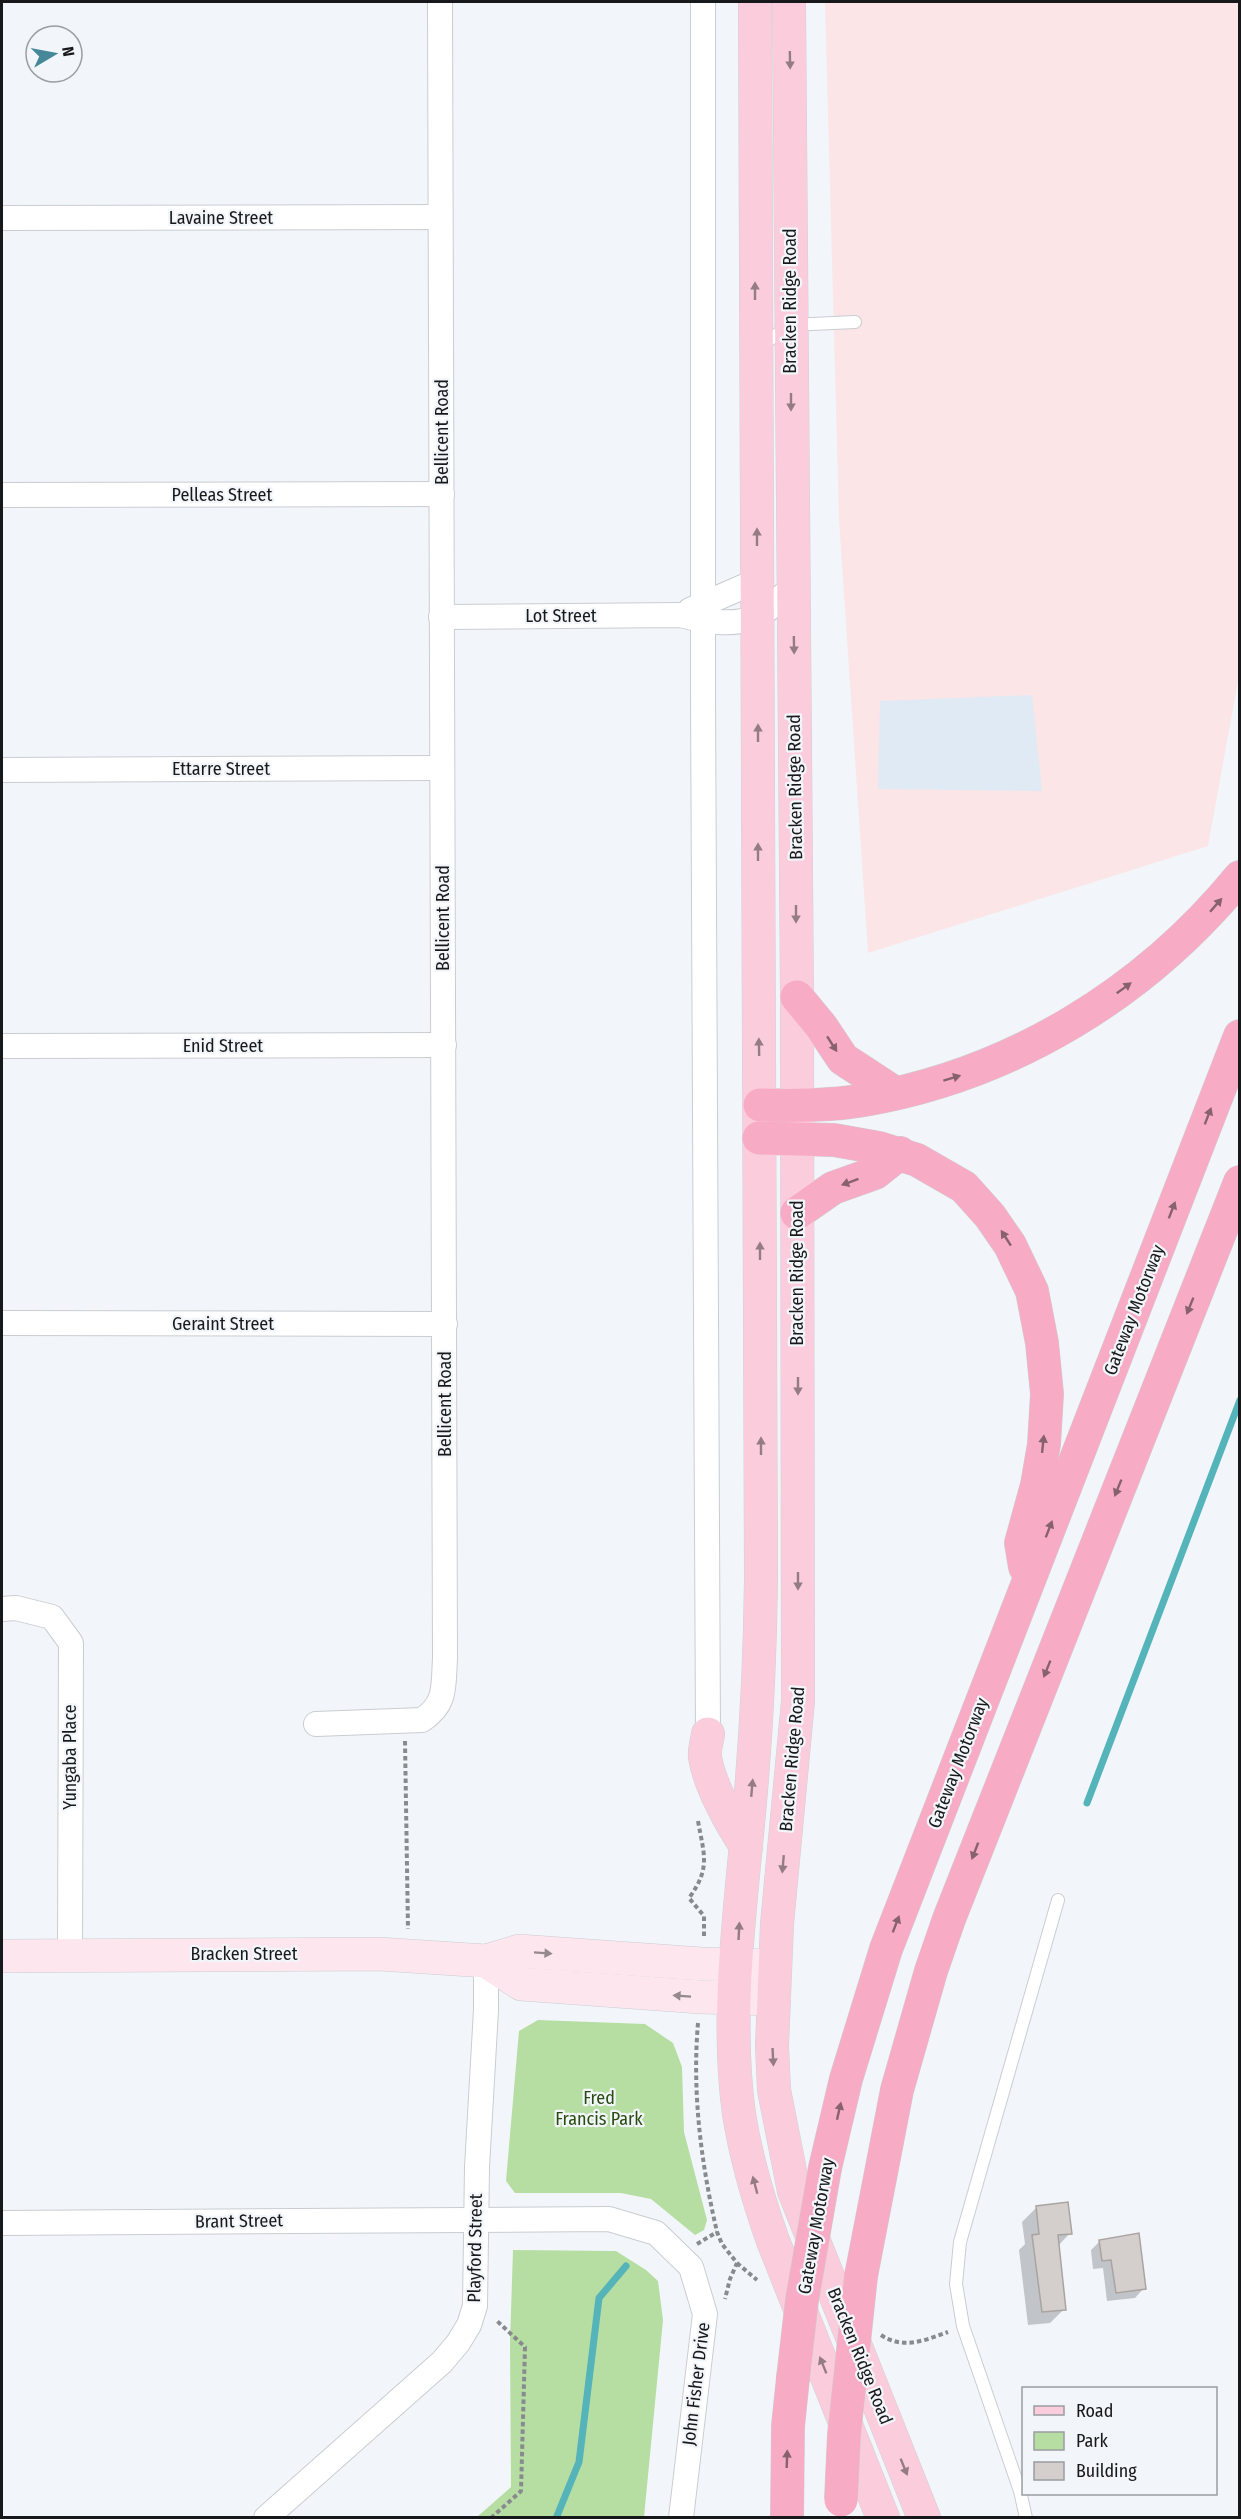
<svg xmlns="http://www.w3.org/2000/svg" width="1241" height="2519" font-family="'Fira Sans Condensed',sans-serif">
  <rect width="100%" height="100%" fill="#f2f6fa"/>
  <!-- commercial -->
  <path fill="#fbe5e6" d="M825,2H1240V670L1208,846L868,953L839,519Z"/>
  <!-- built -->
  <path fill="#e0eaf4" d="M1032,695L1042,791L878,789L880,701Z"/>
  <!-- green -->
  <g fill="#b6dda2">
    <path d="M538,2020L645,2024L673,2043L682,2067L684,2132L707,2220L704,2230L695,2235L651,2199L621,2193H515L506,2181L519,2031Z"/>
    <path d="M513,2250L616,2251L646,2270L658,2281L663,2320L644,2517H477L511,2487L510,2342Z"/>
  </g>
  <!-- shadow -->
  <g fill="#0003">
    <path d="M1036,2208L1070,2233L1058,2246L1064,2309L1050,2323L1028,2325L1019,2250L1025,2244L1022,2222Z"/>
    <path d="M1100,2241L1144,2288L1135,2298L1107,2301L1103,2268L1093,2269L1091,2250Z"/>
  </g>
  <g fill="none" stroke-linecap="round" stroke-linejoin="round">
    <!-- stream -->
    <g stroke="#54b4b9" stroke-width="7">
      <path d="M1087,1803L1240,1400"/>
      <path d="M557,2516L579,2462L599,2298L626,2266"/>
    </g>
  </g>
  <!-- building -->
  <g fill="#d4cfcc" stroke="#aaa4a1" stroke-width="1.5">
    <path d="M1068,2202L1072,2234L1058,2235L1066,2310L1042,2312L1032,2235L1039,2234L1036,2206Z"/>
    <path d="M1139,2233L1146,2289L1116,2293L1111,2260L1102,2261L1099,2240Z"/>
  </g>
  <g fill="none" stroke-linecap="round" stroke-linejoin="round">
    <defs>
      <g id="lane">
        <path d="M761,346L790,325L855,322"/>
        <path d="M1026,2518L1020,2491L963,2326L956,2284L960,2242L1058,1900"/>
      </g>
      <g id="street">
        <path d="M703,2V694L708,1734"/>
        <path d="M2,218L440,217"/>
        <path d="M2,495L442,494"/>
        <path d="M690,610L745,586L757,579"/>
        <path d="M441,617L680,615C704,621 732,627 756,617C769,611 782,596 793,586"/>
        <path d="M2,770L441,768"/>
        <path d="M2,1046L444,1045"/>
        <path d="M2,1323L445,1324"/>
        <path d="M2,1609L16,1608L52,1617L71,1643L70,1955"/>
        <path d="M316,1724L422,1720C447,1703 443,1687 445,1659L440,2"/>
        <path d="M2,2223L609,2219L656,2233L691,2267L705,2314L681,2518"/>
        <path d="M266,2518L442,2362L458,2343L469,2325L475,2306L477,2167L486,2010V1961"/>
      </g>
      <g id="secondary">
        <path d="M2,1956L379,1954L486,1961L519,1951L702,1964L775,1966"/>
        <path d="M486,1961L521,1984L700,1997L774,1999"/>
      </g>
      <g id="primary">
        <path d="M755,2L761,1579C760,1661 756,1742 748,1824C739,1918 726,2020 739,2114C746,2158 758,2199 773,2241L883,2518"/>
        <path d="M789,2L797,997L798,1701L777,1924L772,2046L774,2090L794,2191L924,2518"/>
        <path d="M708,1734C707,1742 704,1750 705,1757C709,1784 731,1824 746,1846"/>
      </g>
      <g id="highway">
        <path d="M797,997L821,1026L843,1059L895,1093"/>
        <path d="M760,1105C794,1106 830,1106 864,1100C1013,1074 1145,993 1240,877"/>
        <path d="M759,1138L834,1140L879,1148L917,1160L964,1187L990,1216L1010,1245L1032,1291L1042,1343L1047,1394L1044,1444L1037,1485L1021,1543L1025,1567"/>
        <path d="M797,1213L833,1188L875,1173L900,1153"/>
        <path d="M825,2168L846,2079L886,1949L1240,1036"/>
        <path d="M861,2276L897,2090L931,1971L949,1919L1240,1182"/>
        <path d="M787,2518L788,2426L793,2378"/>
      </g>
    </defs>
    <!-- lane casing -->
    <use href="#lane" stroke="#c9cdd1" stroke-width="14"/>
    <!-- street casing -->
    <use href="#street" stroke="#c9cdd1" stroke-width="26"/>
    <!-- secondary casing -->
    <use href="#secondary" stroke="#c9cdd1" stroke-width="34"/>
    <!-- primary casing -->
    <use href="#primary" stroke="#d0d1d1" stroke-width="34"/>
    <!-- highway casing -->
    <use href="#highway" stroke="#d0d1d1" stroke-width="34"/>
    <!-- path -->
    <g stroke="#888b8e" stroke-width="4" stroke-dasharray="4.5 3" stroke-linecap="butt">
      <path d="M405,1741L408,1929"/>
      <path d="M698,1821C704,1855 711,1868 689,1898L704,1916V1938"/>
      <path d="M698,2023C692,2093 701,2163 717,2232L722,2244L737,2263L730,2279L725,2299"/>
      <path d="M697,2244L717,2232"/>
      <path d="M737,2263L757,2280"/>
      <path d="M881,2335C903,2350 926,2340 948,2332"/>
      <path d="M491,2518L521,2491L525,2347L496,2320"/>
    </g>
    <!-- lane -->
    <use href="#lane" stroke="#fff" stroke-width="12"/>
    <!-- street -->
    <use href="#street" stroke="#fff" stroke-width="24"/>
    <!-- secondary -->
    <use href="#secondary" stroke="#fde6ed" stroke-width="33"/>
    <!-- primary -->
    <use href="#primary" stroke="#fbcddc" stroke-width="33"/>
    <!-- highway -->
    <use href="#highway" stroke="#f8abc4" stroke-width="33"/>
    <defs>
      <g id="highway-bridge">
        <path d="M793,2378L802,2300L825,2168"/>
        <path d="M841,2500L844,2435L861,2276"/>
      </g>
    </defs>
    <!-- highway-bridge casing -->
    <use href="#highway-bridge" stroke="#d0d1d1" stroke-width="34" stroke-linecap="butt"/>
    <!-- highway-bridge -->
    <use href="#highway-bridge" stroke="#f8abc4" stroke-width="33"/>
  </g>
  <!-- one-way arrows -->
  <defs><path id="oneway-solid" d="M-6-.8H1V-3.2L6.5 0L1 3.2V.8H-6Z" transform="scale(1.5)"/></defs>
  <g fill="#947c84">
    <use href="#oneway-solid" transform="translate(790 60) rotate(89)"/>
    <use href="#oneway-solid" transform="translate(755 291) rotate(-90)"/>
    <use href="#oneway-solid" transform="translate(791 402) rotate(90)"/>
    <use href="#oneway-solid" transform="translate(757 537) rotate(-90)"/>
    <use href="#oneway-solid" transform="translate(794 645) rotate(89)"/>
    <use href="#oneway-solid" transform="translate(758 733) rotate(-90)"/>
    <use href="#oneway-solid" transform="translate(758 852) rotate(-90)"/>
    <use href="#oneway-solid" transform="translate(796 914) rotate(90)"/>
    <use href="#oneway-solid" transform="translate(759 1047) rotate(-91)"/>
    <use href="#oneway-solid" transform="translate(760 1251) rotate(-90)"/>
    <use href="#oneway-solid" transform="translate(798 1386) rotate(90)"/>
    <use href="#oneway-solid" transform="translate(761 1446) rotate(-90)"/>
    <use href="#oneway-solid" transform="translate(798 1581) rotate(90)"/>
    <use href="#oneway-solid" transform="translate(752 1788) rotate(-85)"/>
    <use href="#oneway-solid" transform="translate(783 1864) rotate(95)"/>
    <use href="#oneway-solid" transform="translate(739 1931) rotate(-87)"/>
    <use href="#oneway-solid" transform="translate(773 2057) rotate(87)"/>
    <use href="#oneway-solid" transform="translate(755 2185) rotate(-105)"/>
    <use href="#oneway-solid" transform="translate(823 2365) rotate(-112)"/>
    <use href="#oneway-solid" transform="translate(904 2467) rotate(68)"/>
  </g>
  <g fill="#87626e">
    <use href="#oneway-solid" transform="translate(1216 905) rotate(-49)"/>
    <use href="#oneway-solid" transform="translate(1124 988) rotate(-36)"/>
    <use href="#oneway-solid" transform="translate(832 1044) rotate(57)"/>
    <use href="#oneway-solid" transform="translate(952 1078) rotate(-17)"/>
    <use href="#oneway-solid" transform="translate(1208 1116) rotate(-69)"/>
    <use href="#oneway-solid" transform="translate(850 1182) rotate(160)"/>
    <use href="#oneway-solid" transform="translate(1172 1210) rotate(-69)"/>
    <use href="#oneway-solid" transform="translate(1006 1238) rotate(-123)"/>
    <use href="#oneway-solid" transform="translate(1190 1306) rotate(112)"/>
    <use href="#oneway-solid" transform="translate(1043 1444) rotate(-84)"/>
    <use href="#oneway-solid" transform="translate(1118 1488) rotate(112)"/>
    <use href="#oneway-solid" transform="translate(1049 1529) rotate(-69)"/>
    <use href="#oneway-solid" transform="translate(1047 1669) rotate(112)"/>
    <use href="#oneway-solid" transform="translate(975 1851) rotate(111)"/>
    <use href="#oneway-solid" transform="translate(896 1924) rotate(-69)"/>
    <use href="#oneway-solid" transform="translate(839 2111) rotate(-77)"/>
    <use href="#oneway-solid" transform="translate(787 2459) rotate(-88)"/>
  </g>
  <g fill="#95898e">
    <use href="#oneway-solid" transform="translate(543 1953) rotate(4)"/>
    <use href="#oneway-solid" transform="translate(682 1996) rotate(-176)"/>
  </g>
  <g text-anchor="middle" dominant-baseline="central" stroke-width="4.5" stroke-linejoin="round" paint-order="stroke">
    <!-- street labels -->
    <g font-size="18" fill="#161819" stroke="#f2f6fa">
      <text x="221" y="218">Lavaine Street</text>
      <text transform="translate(790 301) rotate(-90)">Bracken Ridge Road</text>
      <text transform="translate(442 432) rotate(-90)">Bellicent Road</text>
      <text x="222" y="495">Pelleas Street</text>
      <text x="561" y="616">Lot Street</text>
      <text x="221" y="769">Ettarre Street</text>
      <text transform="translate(795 787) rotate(-91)">Bracken Ridge Road</text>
      <text transform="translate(443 918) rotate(-90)">Bellicent Road</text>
      <text x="223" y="1046">Enid Street</text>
      <text transform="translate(797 1273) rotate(-90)">Bracken Ridge Road</text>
      <text transform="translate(1134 1310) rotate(-69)">Gateway Motorway</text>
      <text x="223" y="1324">Geraint Street</text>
      <text transform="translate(445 1404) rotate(-90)">Bellicent Road</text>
      <text transform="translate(70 1757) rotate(-90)">Yungaba Place</text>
      <text transform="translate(792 1759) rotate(-85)">Bracken Ridge Road</text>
      <text transform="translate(958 1763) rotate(-69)">Gateway Motorway</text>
      <text x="244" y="1954">Bracken Street</text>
      <text transform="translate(239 2221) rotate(-1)">Brant Street</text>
      <text transform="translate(816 2226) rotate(-80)">Gateway Motorway</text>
      <text transform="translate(475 2248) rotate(-89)">Playford Street</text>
      <text transform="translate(860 2356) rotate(68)">Bracken Ridge Road</text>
      <text transform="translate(696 2384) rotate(-83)">John Fisher Drive</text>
    </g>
    <!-- park labels -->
    <g font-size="18" fill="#284c0f" stroke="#f2f6fa">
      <text x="599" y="2098">Fred<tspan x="599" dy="21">Francis Park</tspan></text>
    </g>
  </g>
  <!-- border -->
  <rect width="1241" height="2519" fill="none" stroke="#161819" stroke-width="6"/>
  <!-- legend -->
  <rect x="1022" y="2387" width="195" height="108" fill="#f2f6fa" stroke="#9a9da0" stroke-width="1.5"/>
  <rect x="1034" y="2406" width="30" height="9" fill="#fbcddc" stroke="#9a9da0" stroke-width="1.5"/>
  <text x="1076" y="2417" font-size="18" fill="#161819">Road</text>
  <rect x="1034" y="2432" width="30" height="18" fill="#b6dda2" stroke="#9a9da0" stroke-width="1.5"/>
  <text x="1076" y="2447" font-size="18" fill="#161819">Park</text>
  <rect x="1034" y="2462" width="30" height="18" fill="#d4cfcc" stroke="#9a9da0" stroke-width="1.5"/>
  <text x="1076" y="2477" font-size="18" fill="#161819">Building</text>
  <!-- north arrow -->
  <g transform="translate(54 54) rotate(80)"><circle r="28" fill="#f2f6fa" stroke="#9a9da0" stroke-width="1.5"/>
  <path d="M0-4.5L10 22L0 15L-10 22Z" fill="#468899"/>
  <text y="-9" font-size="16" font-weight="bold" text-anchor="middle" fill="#161819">N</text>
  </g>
</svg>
